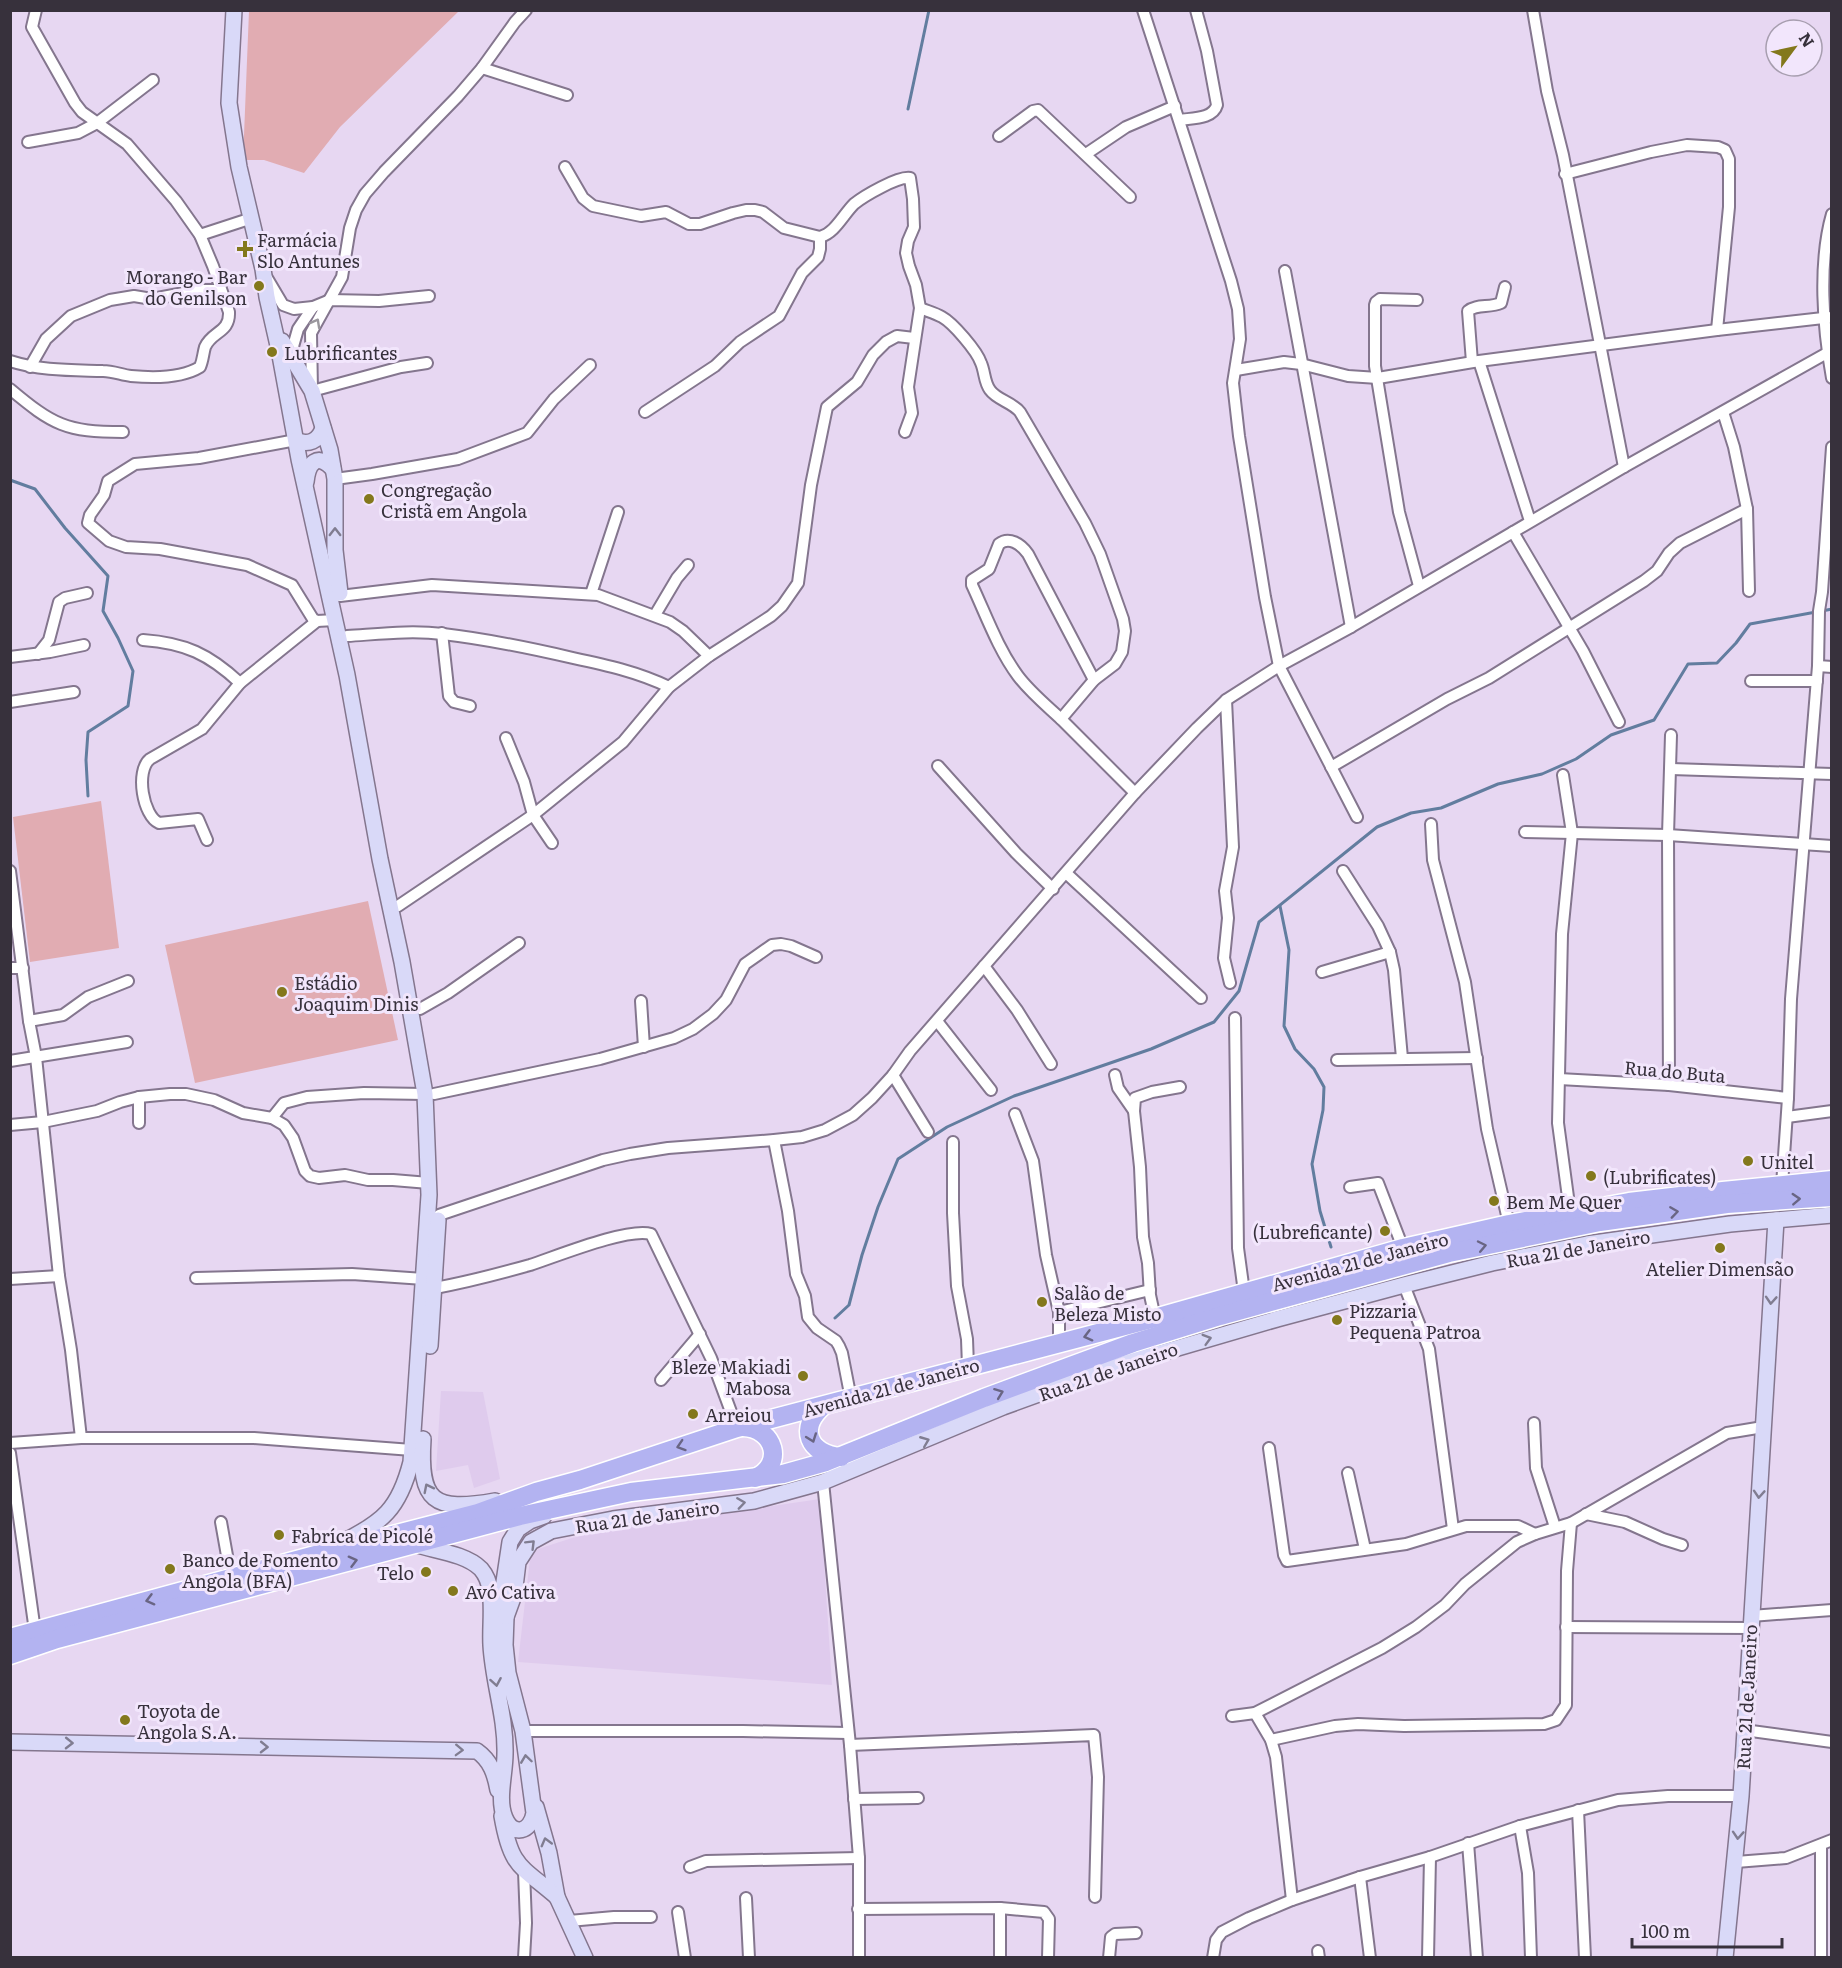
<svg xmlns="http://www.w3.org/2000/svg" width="1842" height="1968" font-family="Literata,serif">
  <rect width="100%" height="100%" fill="#e7d7f2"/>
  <!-- built -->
  <g fill="#dfcbed">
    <path d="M441,1391L483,1392L500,1479L474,1488L468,1465L436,1471Z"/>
    <path d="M820,1499L832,1685L518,1662L530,1559L538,1549L572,1538L614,1529Z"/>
  </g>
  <!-- green -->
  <g fill="#e1acb2">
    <path d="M249,11H459L340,127L304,173L264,160H243Z"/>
    <path d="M101,801L119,948L30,962L13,817Z"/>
    <path d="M368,901L398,1040L195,1083L165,945Z"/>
  </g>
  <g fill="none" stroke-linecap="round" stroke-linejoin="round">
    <!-- stream -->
    <g stroke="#627d9f" stroke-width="3">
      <path d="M908,109L929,10"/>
      <path d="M10,480L35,489L65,528L108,576L103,611L118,638L133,671L128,706L88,732L86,760L88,796"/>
      <path d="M1822,611L1832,609"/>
      <path d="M1280,906L1289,950L1284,1026L1295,1049L1314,1069L1324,1087L1323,1110L1312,1164L1320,1211L1331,1247"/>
      <path d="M835,1318L849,1305L862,1255L878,1207L898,1159L947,1127L1014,1096L1151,1049L1214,1022L1239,991L1259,922L1377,827L1411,813L1441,808L1498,784L1542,774L1576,759L1611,735L1654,720L1688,664L1717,663L1736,643L1750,624L1816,612"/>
    </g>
    <defs>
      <g id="street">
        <path d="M1143,10L1231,281L1238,309L1240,339L1233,383L1239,436L1265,597L1279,666L1357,817"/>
        <path d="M1533,10L1547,91L1563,155L1624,467"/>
        <path d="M482,68L567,95"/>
        <path d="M1180,120C1193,118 1213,119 1217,105L1207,51L1196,10"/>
        <path d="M999,136L1033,111L1038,110L1130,197"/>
        <path d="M28,142L78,133L97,123L153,80"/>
        <path d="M1086,154L1126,127L1175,106"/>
        <path d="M565,167L583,198L593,206L641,216L666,212L689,224H700L733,213L746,210H755L763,212L784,228L820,237C835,233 843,215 854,204C864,196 898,176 910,178L913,199L914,227L908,241L906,253L909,266L916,285L920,308L908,387L912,413L905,432"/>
        <path d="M1565,174L1651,152L1687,145L1718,147L1725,150L1729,159V207L1717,330"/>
        <path d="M1832,214C1818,263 1823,328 1832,378"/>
        <path d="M200,235L252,218"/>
        <path d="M1285,271L1351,627"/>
        <path d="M267,278L283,305L294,309L313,307L330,300L379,301L429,296"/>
        <path d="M1417,300L1380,299L1376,302L1375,305V366L1399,512L1419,586"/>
        <path d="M920,308C927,311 935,313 942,317C953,323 977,351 981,363C985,372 984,382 990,390C997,400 1012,402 1020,412L1085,523L1100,554L1123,619L1125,631L1122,652L1115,664L1094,680L1061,719L1135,793"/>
        <path d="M290,357L298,329L313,307"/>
        <path d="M10,361C41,371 72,370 103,371C113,371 122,375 131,376C152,378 182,378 200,367C203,360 203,354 205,347C212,331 230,333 229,312L213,266L200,235L176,201L127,144L82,112L75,103L32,27L36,10"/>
        <path d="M1479,361L1530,521"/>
        <path d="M1472,362L1468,311C1476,304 1490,308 1501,303L1505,287"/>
        <path d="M427,363L401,367L312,391L311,333L342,277L350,228L356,210L365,194L384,172L458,96L482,68L515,22L526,10"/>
        <path d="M30,367L46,339L71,316L110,300L134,296L152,299L200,290H220"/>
        <path d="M1236,370L1284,362L1301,364L1348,376L1378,378L1479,361L1717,330L1832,317"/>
        <path d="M10,389C53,425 66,432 123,432"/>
        <path d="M645,412L715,366L740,342L779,316L802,273L818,257L820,249V237"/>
        <path d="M1723,412L1734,447L1747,509L1749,591"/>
        <path d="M296,440L199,458L135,464L108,481L104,495L90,515L88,523L109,541L126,547L160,549L247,565L292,585L313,619L317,621L335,620"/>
        <path d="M335,479L372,474L458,459L527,433L554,399L590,365"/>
        <path d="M1513,532L1583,651L1619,722"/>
        <path d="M591,594L618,512"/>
        <path d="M340,596L432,585L598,595L670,622L683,631L709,656"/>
        <path d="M655,615L677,578L688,565"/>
        <path d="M442,633L449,696L454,702L470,706"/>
        <path d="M347,636C379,634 411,630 443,634C486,639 530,648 573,658C606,665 638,672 669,687"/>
        <path d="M143,640C185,643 209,654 240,683"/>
        <path d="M38,654L49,640L59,602L65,598L87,593"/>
        <path d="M10,657L50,652L84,645"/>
        <path d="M1818,666L1832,667"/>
        <path d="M1751,681H1817"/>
        <path d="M1226,700L1233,847L1225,891L1228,918L1224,958L1230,983"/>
        <path d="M10,702L74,692"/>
        <path d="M1061,719C1046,705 1030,692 1018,676C998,649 986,615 972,585V580L989,569L999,544C1009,536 1021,544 1028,554L1094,680"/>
        <path d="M506,738L524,782L533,815L552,843"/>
        <path d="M938,766L1016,853L1053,889"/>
        <path d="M1331,767L1447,699L1489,678L1644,581L1657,571L1669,553L1680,543L1747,509"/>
        <path d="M1671,769L1832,774"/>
        <path d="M1563,775L1572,833L1562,934L1558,1123L1570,1212"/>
        <path d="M1431,824L1433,860L1465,982L1487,1129L1509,1224"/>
        <path d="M1525,832L1668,835L1832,846"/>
        <path d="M207,840L198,819L159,823C143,816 135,771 150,759L202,729L240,683L317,621"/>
        <path d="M10,871L29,1021L36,1057L59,1276L71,1350L81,1438"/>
        <path d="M1343,871L1378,926L1390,952L1394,970L1402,1058"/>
        <path d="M1066,873L1201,998"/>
        <path d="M398,906L533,815L623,742L669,687L709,656L771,616L782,606L798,583L811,485L827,407L857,382L873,355L886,342L897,336L914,338"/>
        <path d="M984,966L1017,1010L1051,1064"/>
        <path d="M10,968H23"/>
        <path d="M1322,972L1390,952"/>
        <path d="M641,1001L644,1047"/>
        <path d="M420,1009L448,993L519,943"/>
        <path d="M1235,1018L1238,1248L1244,1292"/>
        <path d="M29,1021L63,1015L88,997L128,981"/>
        <path d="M937,1021L991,1090"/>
        <path d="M1337,1060L1477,1058"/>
        <path d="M10,1061L127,1042"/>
        <path d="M893,1075L928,1132"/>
        <path d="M1115,1075L1118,1088L1134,1111"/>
        <path d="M1559,1079L1669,1085L1788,1098"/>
        <path d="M1669,1085L1668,835L1671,735"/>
        <path d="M434,1094L600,1059L674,1038L693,1029L713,1014L726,1000L745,964L772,945L781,944L791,946L816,957"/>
        <path d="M139,1097V1123"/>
        <path d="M1015,1114L1033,1161L1046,1255L1059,1312V1344"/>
        <path d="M1787,1117L1832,1111"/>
        <path d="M272,1118L284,1103L307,1097L364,1093L425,1094"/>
        <path d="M10,1125L43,1122L97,1111L120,1102L139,1097L170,1094H186L214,1100L243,1113L272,1118L284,1125L293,1138L305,1171L310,1176L319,1178L345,1175L368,1180H393L429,1183"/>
        <path d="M774,1140L788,1211L796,1274L805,1296L808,1317L817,1328L836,1341L839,1346L842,1353L851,1399"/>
        <path d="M953,1142V1213L957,1286L967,1339L968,1366"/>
        <path d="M1782,1185L1788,1098L1791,999L1818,666L1819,611L1822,592L1832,447"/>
        <path d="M1350,1187L1378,1183L1403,1248"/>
        <path d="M439,1215L603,1160L630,1154L668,1148L774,1140L802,1137L825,1130L853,1115L872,1098L893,1075L910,1051L1135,793L1197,728L1226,700L1279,666L1351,627L1624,467L1827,353"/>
        <path d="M196,1278L352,1274L424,1279"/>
        <path d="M10,1279L59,1276"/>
        <path d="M1404,1285L1429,1349L1453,1529"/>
        <path d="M435,1288C467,1282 498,1274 530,1265C555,1257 628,1227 651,1234L711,1358L737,1428"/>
        <path d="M1059,1312L1150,1290"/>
        <path d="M1155,1318L1150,1295L1148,1263L1143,1237L1140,1167L1134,1111L1135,1098L1152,1092L1180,1087"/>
        <path d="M661,1380L700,1334"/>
        <path d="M1534,1423L1536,1468L1555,1527"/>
        <path d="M10,1443L81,1438H254L412,1450"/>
        <path d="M1269,1448L1284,1555L1287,1561L1406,1544L1466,1526H1518L1535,1534"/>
        <path d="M10,1453L35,1631"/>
        <path d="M1348,1473L1365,1549"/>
        <path d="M823,1482L850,1745L859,1858V1958"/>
        <path d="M1586,1514L1625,1522L1663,1539L1682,1545"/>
        <path d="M221,1522L231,1578"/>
        <path d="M1751,1616L1832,1610"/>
        <path d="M1566,1627L1751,1628"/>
        <path d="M1255,1713L1271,1740L1276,1757L1292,1900"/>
        <path d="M1232,1716L1255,1713L1382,1648L1416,1627L1445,1605L1465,1584L1517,1542L1535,1534L1571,1523L1727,1433L1763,1427"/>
        <path d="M1744,1730L1832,1742"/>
        <path d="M523,1731H743L848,1733"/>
        <path d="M1271,1740L1335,1726L1358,1724L1404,1726L1544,1724L1556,1720L1566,1705L1567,1571L1571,1523"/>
        <path d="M850,1745L1094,1735L1098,1777L1095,1897"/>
        <path d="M854,1799L918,1798"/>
        <path d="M1578,1810L1585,1958"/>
        <path d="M1520,1826L1528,1873L1531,1958"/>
        <path d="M1468,1843L1477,1958"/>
        <path d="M1821,1845V1958"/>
        <path d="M1736,1862L1786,1858L1832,1840"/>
        <path d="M690,1867L706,1861L859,1858"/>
        <path d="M1360,1877L1370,1958"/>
        <path d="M746,1898L749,1958"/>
        <path d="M858,1909L1000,1908L1044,1912L1049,1919L1048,1958"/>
        <path d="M678,1912L685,1958"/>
        <path d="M569,1921L614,1917H651"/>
        <path d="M1318,1951L1319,1958"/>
        <path d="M524,1958L526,1923L524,1871"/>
        <path d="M1000,1958V1908"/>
        <path d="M1109,1958L1111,1937L1115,1934L1136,1933"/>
        <path d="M1213,1958L1216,1940L1222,1932L1249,1918L1292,1900L1360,1877L1430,1857L1520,1826L1618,1800L1668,1796H1741"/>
        <path d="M1428,1958L1430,1857"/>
      </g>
      <g id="secondary">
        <path d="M234,10L229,103L239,167L263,269L267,297L279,350L299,459L347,675L380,859L402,962L425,1094L429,1195L411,1462C399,1509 383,1522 341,1543"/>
        <path d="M282,341L312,391L330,450L335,479V550L340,593"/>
        <path d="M296,440C308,446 319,441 323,428"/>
        <path d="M306,482C308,463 317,452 333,469"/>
        <path d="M430,1346L438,1220"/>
        <path d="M423,1439C419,1502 433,1512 495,1501"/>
        <path d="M417,1545C437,1551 466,1554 481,1569C486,1575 489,1582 490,1590C493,1608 490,1627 491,1645C493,1682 506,1717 505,1754C505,1774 497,1800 505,1818C513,1837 531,1832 534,1813L523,1731L508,1673L505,1645L506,1617L502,1595L510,1542L518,1529L530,1521L544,1516"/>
        <path d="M506,1617L514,1595L518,1562L531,1542L551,1531L613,1519L754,1501L823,1482L1003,1407L1116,1366L1277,1319L1404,1285L1492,1263L1587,1244L1730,1224L1832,1215"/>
        <path d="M10,1742L477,1751C491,1761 495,1774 498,1790"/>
        <path d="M536,1807L549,1853L557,1897L585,1958"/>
        <path d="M502,1816C511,1868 520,1865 557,1897"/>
        <path d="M1725,1958L1741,1796L1776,1220"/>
      </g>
      <g id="primary">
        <path d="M823,1406C798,1428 808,1454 841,1457"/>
        <path d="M743,1427C775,1428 785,1465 755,1478"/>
        <path d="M10,1638L319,1554L478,1513L536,1492L580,1480L737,1428L1155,1318L1403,1248L1509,1224L1629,1202L1723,1191L1832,1180"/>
        <path d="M10,1655L57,1639L520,1516L631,1492L783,1474L826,1462L984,1398L1133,1343L1220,1316L1449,1253L1600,1222L1727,1204L1832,1197"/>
      </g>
    </defs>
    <!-- street casing -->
    <use href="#street" stroke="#84768e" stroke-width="14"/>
    <!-- secondary casing -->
    <use href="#secondary" stroke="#84768e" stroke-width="18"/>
    <!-- primary casing -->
    <use href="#primary" stroke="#fff" stroke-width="21"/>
    <!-- street -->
    <use href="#street" stroke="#fff" stroke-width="10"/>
    <!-- secondary -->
    <use href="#secondary" stroke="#d9d9f8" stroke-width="15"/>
    <!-- primary -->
    <use href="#primary" stroke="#b3b3f1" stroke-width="18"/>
  </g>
  <!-- one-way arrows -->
  <defs><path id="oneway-chevron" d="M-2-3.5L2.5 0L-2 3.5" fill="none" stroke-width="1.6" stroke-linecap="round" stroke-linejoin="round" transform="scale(1.5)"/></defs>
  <use stroke="#9b989e" href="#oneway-chevron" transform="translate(316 323) rotate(-61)"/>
  <g stroke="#807d91">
    <use href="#oneway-chevron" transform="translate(335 532) rotate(-90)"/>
    <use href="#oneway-chevron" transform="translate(1771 1300) rotate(94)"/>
    <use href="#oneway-chevron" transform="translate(1207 1339) rotate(-16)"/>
    <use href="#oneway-chevron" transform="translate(925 1441) rotate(-22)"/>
    <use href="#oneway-chevron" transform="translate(428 1488) rotate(-117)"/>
    <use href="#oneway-chevron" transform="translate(1759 1494) rotate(94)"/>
    <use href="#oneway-chevron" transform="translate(741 1503) rotate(-8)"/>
    <use href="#oneway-chevron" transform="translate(531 1544) rotate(-45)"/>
    <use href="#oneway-chevron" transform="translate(496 1682) rotate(80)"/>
    <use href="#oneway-chevron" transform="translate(69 1743) rotate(1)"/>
    <use href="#oneway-chevron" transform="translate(264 1747) rotate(1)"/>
    <use href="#oneway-chevron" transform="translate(459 1750) rotate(2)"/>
    <use href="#oneway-chevron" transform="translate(526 1759) rotate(-98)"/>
    <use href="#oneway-chevron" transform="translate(1738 1835) rotate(94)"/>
    <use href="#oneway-chevron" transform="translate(546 1842) rotate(-105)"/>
  </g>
  <g stroke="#696584">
    <use href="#oneway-chevron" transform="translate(1796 1199) rotate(-3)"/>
    <use href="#oneway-chevron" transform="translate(1674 1212) rotate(-8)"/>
    <use href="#oneway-chevron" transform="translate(1482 1246) rotate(-12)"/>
    <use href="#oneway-chevron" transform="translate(1088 1336) rotate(165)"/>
    <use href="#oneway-chevron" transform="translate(999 1393) rotate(-21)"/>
    <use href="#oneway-chevron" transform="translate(812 1438) rotate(70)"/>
    <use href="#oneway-chevron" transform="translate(681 1446) rotate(162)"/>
    <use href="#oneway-chevron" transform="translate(353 1561) rotate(-15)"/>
    <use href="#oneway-chevron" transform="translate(150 1600) rotate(165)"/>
  </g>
  <!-- markers -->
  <g fill="#83781c" stroke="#f2e6fc" stroke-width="2">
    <path d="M242 240h6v6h6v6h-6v6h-6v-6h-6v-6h6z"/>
    <circle cx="259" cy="286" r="6"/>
    <circle cx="272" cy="352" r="6"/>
    <circle cx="369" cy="499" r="6"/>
    <circle cx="282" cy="992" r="6"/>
    <circle cx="1748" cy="1161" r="6"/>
    <circle cx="1591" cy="1176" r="6"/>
    <circle cx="1494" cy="1201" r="6"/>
    <circle cx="1385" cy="1231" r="6"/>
    <circle cx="1720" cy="1248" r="6"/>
    <circle cx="1042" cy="1302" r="6"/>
    <circle cx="1337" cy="1320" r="6"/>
    <circle cx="803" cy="1376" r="6"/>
    <circle cx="693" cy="1414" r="6"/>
    <circle cx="279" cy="1535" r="6"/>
    <circle cx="170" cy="1569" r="6"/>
    <circle cx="426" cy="1572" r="6"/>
    <circle cx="453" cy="1591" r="6"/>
    <circle cx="125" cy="1720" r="6"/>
  </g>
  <g text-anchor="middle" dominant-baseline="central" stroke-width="6" stroke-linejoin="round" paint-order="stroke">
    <!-- poi labels -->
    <g font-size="18" fill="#37313c" stroke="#f2e6fc" text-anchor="start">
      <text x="257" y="239">Farmácia<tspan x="257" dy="21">Slo Antunes</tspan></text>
      <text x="247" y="276" text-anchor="end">Morango - Bar<tspan x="247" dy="21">do Genilson</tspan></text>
      <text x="284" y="352">Lubrificantes</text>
      <text x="381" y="489">Congregação<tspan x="381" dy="21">Cristã em Angola</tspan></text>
      <text x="294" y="982">Estádio<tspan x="294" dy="21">Joaquim Dinis</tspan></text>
      <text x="1760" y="1161">Unitel</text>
      <text x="1603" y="1176">(Lubrificates)</text>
      <text x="1506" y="1201">Bem Me Quer</text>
      <text x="1373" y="1231" text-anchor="end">(Lubreficante)</text>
      <text x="1720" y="1268" text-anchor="middle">Atelier Dimensão</text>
      <text x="1054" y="1292">Salão de<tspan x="1054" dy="21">Beleza Misto</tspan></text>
      <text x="1349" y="1310">Pizzaria<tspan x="1349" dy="21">Pequena Patroa</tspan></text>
      <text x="791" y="1366" text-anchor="end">Bleze Makiadi<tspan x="791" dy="21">Mabosa</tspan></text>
      <text x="705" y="1414">Arreiou</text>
      <text x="291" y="1535">Fabríca de Picolé</text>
      <text x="182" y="1559">Banco de Fomento<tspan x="182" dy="21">Angola (BFA)</tspan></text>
      <text x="414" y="1572" text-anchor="end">Telo</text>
      <text x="465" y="1591">Avó Cativa</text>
      <text x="137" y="1710">Toyota de<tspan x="137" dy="21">Angola S.A.</tspan></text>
    </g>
    <!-- street labels -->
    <g font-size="18" fill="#37313c" stroke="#f2e6fc">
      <text transform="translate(1675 1071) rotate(5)">Rua do Buta</text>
      <text transform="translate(1578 1248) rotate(-10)">Rua 21 de Janeiro</text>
      <text transform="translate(1360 1261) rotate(-15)">Avenida 21 de Janeiro</text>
      <text transform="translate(1108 1371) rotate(-19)">Rua 21 de Janeiro</text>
      <text transform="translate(891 1387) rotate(-15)">Avenida 21 de Janeiro</text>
      <text transform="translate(647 1516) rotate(-8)">Rua 21 de Janeiro</text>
      <text transform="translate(1746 1697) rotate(-87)">Rua 21 de Janeiro</text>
    </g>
  </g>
  <!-- border -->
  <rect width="1842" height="1968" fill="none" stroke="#37313c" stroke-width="24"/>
  <!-- north arrow -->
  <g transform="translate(1794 48) rotate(57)"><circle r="28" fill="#f2e6fc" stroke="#a79eaf" stroke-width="1.5"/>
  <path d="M0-4.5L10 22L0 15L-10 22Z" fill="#83781c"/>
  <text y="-9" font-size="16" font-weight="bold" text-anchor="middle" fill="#37313c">N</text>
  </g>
  <!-- scale -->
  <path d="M1632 1938v9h150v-9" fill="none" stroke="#37313c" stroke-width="3"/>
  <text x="1641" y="1938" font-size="18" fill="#37313c" stroke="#f2e6fc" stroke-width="4.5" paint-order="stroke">100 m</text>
</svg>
